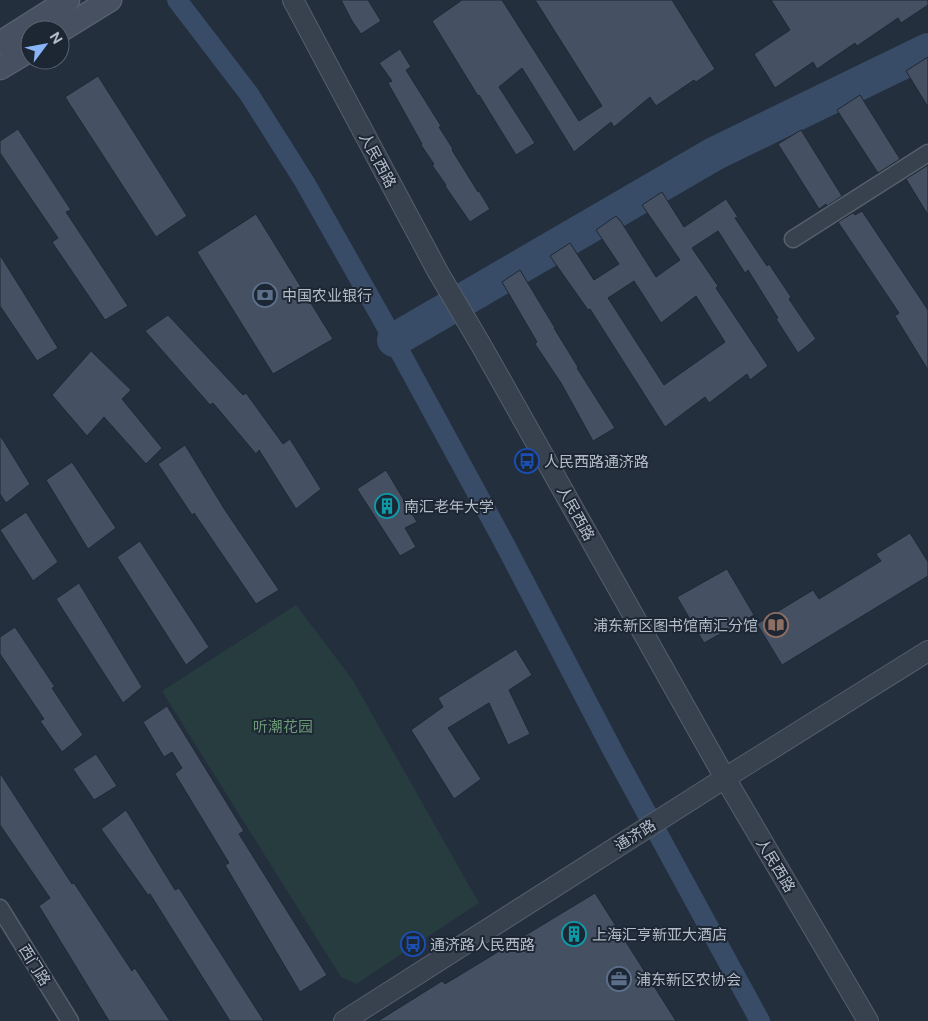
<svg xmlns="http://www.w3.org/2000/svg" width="928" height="1021" font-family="'Public Sans','Noto Sans SC',sans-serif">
  <rect width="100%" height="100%" fill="#242f3e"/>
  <!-- green -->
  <path fill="#263c3f" d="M296,605L352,679L479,903L356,984L341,977L162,691Z"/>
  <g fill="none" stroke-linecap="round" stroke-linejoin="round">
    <!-- canal -->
    <path stroke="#394c67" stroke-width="20" d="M177,0L249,94L304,181L381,317L502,539L615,755L760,1021"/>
    <!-- river -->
    <path stroke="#394c67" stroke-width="34" d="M394,340L714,154L928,50"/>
  </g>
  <!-- building -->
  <g fill="#455162" stroke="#1f2835" fill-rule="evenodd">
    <path d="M341,0H368L381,21L361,34L352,21Z"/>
    <path d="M462,0H502L579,121L602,106L535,0H672L715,69L696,82L694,80L656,106L650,97L614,127L611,122L574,152L522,68L499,87L535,143L516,155L479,95L478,96L432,21Z"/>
    <path d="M771,0H928V5L901,23L898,18L857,46L855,43L817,69L813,62L775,88L754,54L790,30Z"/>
    <path d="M400,49L411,67L406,70L441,126L439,127L453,149L452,150L478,192L479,191L490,209L470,222L445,186L446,185L432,165L434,164L421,145L422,144L388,83L392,81L379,63Z"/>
    <path d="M928,57V107L906,71Z"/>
    <path d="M98,76L187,216L156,237L65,97Z"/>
    <path d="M860,95L900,159L878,173L837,110Z"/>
    <path d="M18,129L71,210L66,212L128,306L105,320L52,242L58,238L0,153V141Z"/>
    <path d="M801,130L842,196L827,206L826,204L819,209L778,144Z"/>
    <path d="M928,165V215L906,179Z"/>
    <path d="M662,192L684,227L726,199L738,217L735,218L767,266L769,264L791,297L789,299L816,339L798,353L776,319L778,318L748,270L745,273L718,231L692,248L718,286L716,288L768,366L750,380L747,374L709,403L705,397L665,427L590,309L588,310L550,256L570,243L594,280L619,264L596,230L616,216L619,220H620L656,277L680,260L642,205ZM634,281L661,323L696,296L725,342L664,385L608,298Z"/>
    <path d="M862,211L928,310V370L895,316L899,313L838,222L853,213L855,215Z"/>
    <path d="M256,214L333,339L273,374L197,252Z"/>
    <path d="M0,255L58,348L37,361L0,306Z"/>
    <path d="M520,270L555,328H554L578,367L577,368L615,428L593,441L561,383L535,344L537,342L502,282Z"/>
    <path d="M168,315L243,395L246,393L283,444L290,439L321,489L296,509L259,450L256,454L213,403L210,405L145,331Z"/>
    <path d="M91,351L131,390L122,399L162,448L146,464L104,417L87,436L52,395Z"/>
    <path d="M0,435L30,484L6,503L0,494Z"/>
    <path d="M185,445L225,510L279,590L256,604L194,513L192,515L158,464Z"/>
    <path d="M72,462L116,528L88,549L46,480Z"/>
    <path d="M386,470L417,522L405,528L416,547L400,556L357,489Z"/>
    <path d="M26,512L58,562L33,581L0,530Z"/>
    <path d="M910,533L928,562V576L782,665L757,624L813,590L819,599L881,561L876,554Z"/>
    <path d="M140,541L209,647L186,665L117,557Z"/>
    <path d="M727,569L754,615L704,643L677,597Z"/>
    <path d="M79,583L142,687L123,703L56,599Z"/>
    <path d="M15,627L55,687L52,688L83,735L62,752L40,721L44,719L0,654V637Z"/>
    <path d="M516,649L532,675L509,690L530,734L508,745L489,703L448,728L481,779L454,799L411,730L443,707L438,698Z"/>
    <path d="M167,706L244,831L239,834L327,975L300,992L225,865L229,863L175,774L182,768L172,752L164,757L143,722Z"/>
    <path d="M96,754L117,786L94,800L73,769Z"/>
    <path d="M0,773L72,884L74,883L132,971L135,968L170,1021H109L39,906L50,898L0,825Z"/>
    <path d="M126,810L175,890L179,888L264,1021H230L150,894L148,895L101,829Z"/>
    <path d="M595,893L676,1021H378L442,981L445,984Z"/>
  </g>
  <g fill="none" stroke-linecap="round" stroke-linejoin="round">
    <defs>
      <g id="minor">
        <path d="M793,239L928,153"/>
        <path d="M0,908L70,1021"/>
      </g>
      <g id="tertiary">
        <path d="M293,0L438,272L481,345L725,778L868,1021"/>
        <path d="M344,1021L725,778L928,651"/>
      </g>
      <g id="secondary">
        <path d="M60,31L110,0"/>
        <path d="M0,43L68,0"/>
        <path d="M0,68L30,50"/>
      </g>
    </defs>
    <!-- minor casing -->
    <use href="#minor" stroke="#565f6c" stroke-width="19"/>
    <!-- tertiary casing -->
    <use href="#tertiary" stroke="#565f6c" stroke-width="22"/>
    <!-- secondary casing -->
    <use href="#secondary" stroke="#565f6c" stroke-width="25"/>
    <!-- minor -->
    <use href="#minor" stroke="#38414e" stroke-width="16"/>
    <!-- tertiary -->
    <use href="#tertiary" stroke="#38414e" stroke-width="20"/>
    <!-- secondary -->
    <use href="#secondary" stroke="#465061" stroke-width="22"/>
  </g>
  <!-- icons -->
  <defs>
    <symbol id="bank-ring" viewBox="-11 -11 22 22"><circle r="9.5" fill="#1d2633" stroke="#5c6f8a" stroke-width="1.5"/><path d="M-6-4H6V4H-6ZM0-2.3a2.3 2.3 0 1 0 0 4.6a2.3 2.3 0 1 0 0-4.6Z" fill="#5c6f8a"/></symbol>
    <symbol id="bus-ring" viewBox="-11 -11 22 22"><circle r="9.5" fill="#1d2633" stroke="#1a4fb4" stroke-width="1.5"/><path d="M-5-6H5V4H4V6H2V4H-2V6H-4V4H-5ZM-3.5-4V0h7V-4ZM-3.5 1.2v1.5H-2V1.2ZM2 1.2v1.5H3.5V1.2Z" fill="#1a4fb4"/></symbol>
    <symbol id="building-ring" viewBox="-11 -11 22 22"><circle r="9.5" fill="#1d2633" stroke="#0f9aa8" stroke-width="1.5"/><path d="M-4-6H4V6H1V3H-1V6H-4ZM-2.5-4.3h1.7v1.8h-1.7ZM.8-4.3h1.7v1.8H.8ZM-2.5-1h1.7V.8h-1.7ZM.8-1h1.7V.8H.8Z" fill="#0f9aa8"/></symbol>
    <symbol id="library-ring" viewBox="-11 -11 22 22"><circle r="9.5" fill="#1d2633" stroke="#8d6e63" stroke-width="1.5"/><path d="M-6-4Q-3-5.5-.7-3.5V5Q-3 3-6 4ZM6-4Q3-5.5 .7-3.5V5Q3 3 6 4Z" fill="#8d6e63"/></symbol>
    <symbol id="office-ring" viewBox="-11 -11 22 22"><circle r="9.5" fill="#1d2633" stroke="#5c6f8a" stroke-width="1.5"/><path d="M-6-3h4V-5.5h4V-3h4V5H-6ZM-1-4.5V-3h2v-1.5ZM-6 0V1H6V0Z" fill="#5c6f8a"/></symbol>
  </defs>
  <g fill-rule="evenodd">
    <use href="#bank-ring" x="251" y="281" width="28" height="28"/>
    <use href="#bus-ring" x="513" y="447" width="28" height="28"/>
    <use href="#building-ring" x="373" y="492" width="28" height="28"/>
    <use href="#library-ring" x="762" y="611" width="28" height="28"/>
    <use href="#building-ring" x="560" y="920" width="28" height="28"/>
    <use href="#bus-ring" x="399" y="930" width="28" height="28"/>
    <use href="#office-ring" x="605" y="965" width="28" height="28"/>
  </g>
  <g text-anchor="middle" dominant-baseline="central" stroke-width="4" stroke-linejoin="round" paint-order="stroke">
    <!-- street labels -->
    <g font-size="15" fill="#b4bcc9" stroke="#1d2633">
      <text transform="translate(378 160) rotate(62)">人民西路</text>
      <text transform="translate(576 513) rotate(61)">人民西路</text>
      <text transform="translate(635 835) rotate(-32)">通济路</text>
      <text transform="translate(776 865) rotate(59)">人民西路</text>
      <text transform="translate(35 965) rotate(58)">西门路</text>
    </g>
    <!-- poi labels -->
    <g font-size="15" fill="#b4bcc9" stroke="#1d2633" text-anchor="start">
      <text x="282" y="295">中国农业银行</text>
      <text x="544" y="461">人民西路通济路</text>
      <text x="404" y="506">南汇老年大学</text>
      <text x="758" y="625" text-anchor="end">浦东新区图书馆南汇分馆</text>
      <text x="592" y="934">上海汇亨新亚大酒店</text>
      <text x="430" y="944">通济路人民西路</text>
      <text x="636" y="979">浦东新区农协会</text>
    </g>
    <!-- park labels -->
    <g font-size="15" fill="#6b9a76" stroke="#1d2633">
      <text x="283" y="726">听潮花园</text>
    </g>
  </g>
  <!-- north arrow -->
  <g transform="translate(45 45) rotate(58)"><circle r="24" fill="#1d2633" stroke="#59626f"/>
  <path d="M0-4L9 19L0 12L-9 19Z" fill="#8ab4f8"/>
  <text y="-8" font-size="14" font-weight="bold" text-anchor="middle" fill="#b4bcc9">N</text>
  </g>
</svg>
